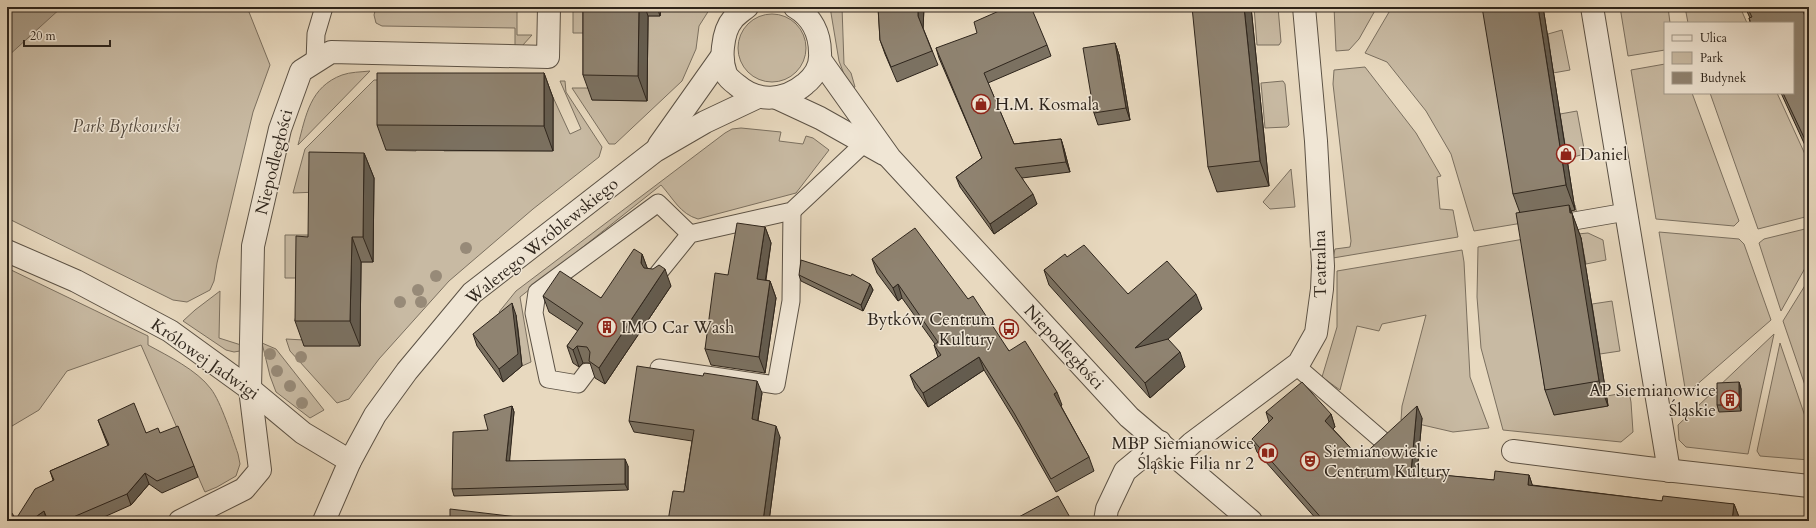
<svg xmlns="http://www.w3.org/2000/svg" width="1816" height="528" font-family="Cardo,serif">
  <rect width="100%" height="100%" fill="#e8d9bf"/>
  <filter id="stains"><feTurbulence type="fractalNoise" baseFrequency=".005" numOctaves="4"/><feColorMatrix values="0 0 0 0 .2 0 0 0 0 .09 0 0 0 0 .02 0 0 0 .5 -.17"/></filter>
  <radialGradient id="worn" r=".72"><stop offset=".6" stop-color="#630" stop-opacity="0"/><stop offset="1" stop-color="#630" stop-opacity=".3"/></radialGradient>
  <!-- green -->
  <g fill="#c8baa3" stroke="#7b7060">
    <path d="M7,7H247L270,65L253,112L217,263L214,281L210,290L187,302L173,300L7,218Z"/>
    <path d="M376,7H517V35H532L522,46L515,48V28L382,26L376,23L374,15Z"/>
    <path d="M573,7H605L592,33H573Z"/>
    <path d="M661,7H711L699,26L696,49L682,81L615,144H609L572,88H592V100L647,101L648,16H660Z"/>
    <path d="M830,7H842L844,64L851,73L855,87L850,90L839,61Z"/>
    <path d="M1254,7H1278L1281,42L1279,45H1257Z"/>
    <path d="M1334,7H1377L1359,39L1349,50L1336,51Z"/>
    <path d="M1392,7H1487L1521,213L1575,205L1577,214L1474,231L1451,154L1426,111L1387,62L1365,53Z"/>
    <path d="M1620,7H1668L1670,23H1665V50L1628,56Z"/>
    <path d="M1685,7H1740L1747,23H1688Z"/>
    <circle cx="772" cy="48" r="34"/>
    <path d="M1562,30L1570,70L1553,73L1548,34Z"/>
    <path d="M1665,64V93H1692L1739,221L1734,226L1656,219L1631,70Z"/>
    <path d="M1365,67L1416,133L1441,176L1437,177L1440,209L1453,210L1458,237L1333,258L1335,249L1350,247L1351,241L1333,84L1334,70Z"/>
    <path d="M370,71L298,145C306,115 310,87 342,75C350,72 361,72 370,71Z"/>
    <path d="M374,80H406L386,150L416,151L417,145H444V151H552L553,99L546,82L570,134L581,129L560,81H565L566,92L602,147L599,157L533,209L449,281L379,359L349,399L337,403L290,351L286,339L304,340V346H360L361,262H373L318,192L293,193L305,149Z"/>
    <path d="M1283,81L1285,84L1289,125L1287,127L1265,128L1261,83Z"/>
    <path d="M1710,93H1777L1809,163V216L1758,229Z"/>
    <path d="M1577,111L1585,154L1573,157L1566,150L1560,114Z"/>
    <path d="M741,128L781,132L779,141L803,144L806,136L813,138L829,150L796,193L698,219C680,214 673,198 661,185L520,297L531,362L522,366L518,327L513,318L507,322L499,312L516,291L725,133L732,129Z"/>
    <path d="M1291,169L1295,207L1270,209L1263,202Z"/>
    <path d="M1809,228V261L1781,311L1759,243L1764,239Z"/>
    <path d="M1659,232L1739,239L1744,244L1771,320L1686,394Z"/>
    <path d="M1588,233L1603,240L1606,260L1586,264L1581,238L1554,415L1608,406L1607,396L1629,392L1631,402L1633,432L1621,442L1503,430L1481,348L1477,297L1478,247L1524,239Z"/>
    <path d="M285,235H317L305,278H285Z"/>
    <path d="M1462,250L1464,262L1470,377L1489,428L1453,432L1401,420L1402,406L1426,315L1382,324L1379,331L1357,326L1340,390L1322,377L1337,327V271Z"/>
    <path d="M7,268L148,336V345C168,356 197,370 211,389C221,402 232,437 238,454L240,464L236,476L217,487L205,492L204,490L141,345L67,371L39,410L7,429Z"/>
    <path d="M1809,279V397L1783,321Z"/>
    <path d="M220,291L219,338L241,345L240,351L234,352L226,350L183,321L195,310Z"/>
    <path d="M1612,301L1620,351L1600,354L1592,304Z"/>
    <path d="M1774,334L1748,454L1686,447L1679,440L1678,425Z"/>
    <path d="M262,343L276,349L324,410L310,418L276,392L270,376Z"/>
    <path d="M1780,343L1809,428V460L1760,456L1757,451Z"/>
  </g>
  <!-- water -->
  <path fill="#a99c88" stroke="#786c5d" d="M7,7H62L7,57Z"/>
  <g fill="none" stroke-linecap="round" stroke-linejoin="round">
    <defs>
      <g id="service">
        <path d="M315,62L316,34L324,7"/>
        <path d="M1551,225L1626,212"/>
        <path d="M656,276L690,234L792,211L873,135"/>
        <path d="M1295,365L1383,441"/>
        <path d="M659,368L776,385L791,301L792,211"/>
        <path d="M587,372L578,384L548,379L534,313L537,292L658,203L690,234"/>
      </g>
      <g id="minor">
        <path d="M1592,7L1669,471"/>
        <path d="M7,251L76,281L170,331L250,389L303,433L350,461"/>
        <path d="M1513,451L1647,468L1809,486"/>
        <path d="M1177,457L1192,443L1299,363L1316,333L1322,289L1323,266L1316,141L1304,7"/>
        <path d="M180,521L244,489L260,470L250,389L253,246L280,129L301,71L331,52L548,57L549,7"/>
        <path d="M1105,521L1107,509L1125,471L1160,442"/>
      </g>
      <g id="tertiary">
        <path d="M747,7C742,11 737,14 733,19C726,27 724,37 723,47C722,56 723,66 726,74C728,78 733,82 737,85C757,103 785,101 805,84C815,76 821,65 820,53C820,34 812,17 795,7"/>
        <path d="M821,61L890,158L1129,417L1251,521"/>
        <path d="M777,98L820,118L884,154"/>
        <path d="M659,145L722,56"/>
        <path d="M324,521L350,461L375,415L407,371L472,293L655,151L705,122L758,97"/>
      </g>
    </defs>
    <!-- service casing -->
    <use href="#service" stroke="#5c5245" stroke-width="19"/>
    <!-- minor casing -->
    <use href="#minor" stroke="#5c5245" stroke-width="24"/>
    <!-- tertiary casing -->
    <use href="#tertiary" stroke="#5c5245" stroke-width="24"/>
    <!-- service -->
    <use href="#service" stroke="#f0e6d5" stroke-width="17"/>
    <!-- minor -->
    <use href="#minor" stroke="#f0e6d5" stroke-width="22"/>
    <!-- tertiary -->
    <use href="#tertiary" stroke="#f0e6d5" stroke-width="22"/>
  </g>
  <!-- trees -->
  <g fill="#978a78">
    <circle cx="466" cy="248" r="6"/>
    <circle cx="436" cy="276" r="6"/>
    <circle cx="418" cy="290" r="6"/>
    <circle cx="400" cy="302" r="6"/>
    <circle cx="421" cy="302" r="6"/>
    <circle cx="270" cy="354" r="6"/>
    <circle cx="301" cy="357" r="6"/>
    <circle cx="277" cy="371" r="6"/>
    <circle cx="290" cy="386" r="6"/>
    <circle cx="302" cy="403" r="6"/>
  </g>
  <!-- wall -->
  <g fill="#7b7161" stroke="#2e251c">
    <path d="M583,7H661L660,16H648L647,101L592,100L583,75Z"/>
    <path d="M878,7H924L923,28L938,65L897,82L885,54L880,40Z"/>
    <path d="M1251,7L1269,186L1217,192L1208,167Z"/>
    <path d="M1543,7L1575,210L1571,211L1581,238L1608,406L1554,415L1545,390L1520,213L1513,194Z"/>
    <path d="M1745,7H1803L1808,20H1807L1809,25V154L1781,93H1793V23H1750L1749,18H1750Z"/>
    <path d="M1115,43L1119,55L1130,120L1098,125L1094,113Z"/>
    <path d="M1047,45L1051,56L988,83L1014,144L1061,139L1064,149L1070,172L1022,178L1037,204L994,234L960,187L956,177L982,158L939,58L936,48Z"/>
    <path d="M544,73L553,98V151L386,150L377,125Z"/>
    <path d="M364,153L374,178L373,262H361L360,346H304L295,321L308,237Z"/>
    <path d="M765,227L771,243L766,280L770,281L776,298L765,373L711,365L705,349L728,275Z"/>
    <path d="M642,254L647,268L671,286L605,384L595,378L590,363H583L579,367L573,363L567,346L578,331L549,312L543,296L601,298Z"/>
    <path d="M1067,257L1128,294L1202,309L1167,339L1185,367L1150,398L1049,285L1044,270Z"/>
    <path d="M872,259L968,299L1009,351L1062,405L1061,406L1089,457L1094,471L1056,492L1019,427L984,370L928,407L915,388L910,375L938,357L934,345L935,344L902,298L898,301L877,273Z"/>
    <path d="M799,275L870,284L873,290L863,311L801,281Z"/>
    <path d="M516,315L522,366L503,382L477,346L473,334Z"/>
    <path d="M1739,382L1741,389V411L1719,412L1717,405Z"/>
    <path d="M762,393L758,421L780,437L769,521H668L684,492L692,441L634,432L629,421Z"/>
    <path d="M512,406L514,412L509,461L628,466V490L454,496L452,489L488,430Z"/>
    <path d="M1266,412L1331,414L1335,427L1333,429L1360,458L1422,418L1417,473L1494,480L1529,475L1532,485L1662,501L1734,504L1739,517L1738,521H1318L1257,452L1252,439L1269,422Z"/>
    <path d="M98,420L146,433H160L194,466L198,477L162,493L149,484L131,505L95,521H7L16,519L53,480L50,471L108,446Z"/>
  </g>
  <!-- shaded-wall -->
  <g fill="#645c4f" stroke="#2e251c">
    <path d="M639,7H645L648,16L647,101L638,76Z"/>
    <path d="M657,7H661L660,16Z"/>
    <path d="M918,7H924L923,30L918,16Z"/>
    <path d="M1244,7H1251L1269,186L1260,161Z"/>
    <path d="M1538,7H1543L1575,210L1566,185Z"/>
    <path d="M1115,43L1119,55L1130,120L1126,108Z"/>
    <path d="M544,73L553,98V151L544,126Z"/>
    <path d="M1061,139L1064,149L1070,172L1066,162Z"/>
    <path d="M364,153L374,178L373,262L363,237Z"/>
    <path d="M1033,194L1037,204L994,234L990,224Z"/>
    <path d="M1569,205L1581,238L1608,406L1599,381Z"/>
    <path d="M765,227L771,243L763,295L757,279Z"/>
    <path d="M352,237L361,262L360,346L350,321Z"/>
    <path d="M642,254L648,270L647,279L641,263Z"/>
    <path d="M665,269L671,286L605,384L599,368Z"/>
    <path d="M770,281L776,298L765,373L759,357Z"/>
    <path d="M870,284L873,290L863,311L861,305Z"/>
    <path d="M898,284L902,298L898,301L893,288Z"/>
    <path d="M1196,294L1202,309L1141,363L1135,348Z"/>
    <path d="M512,303L516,315L522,366L503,382L499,369Z"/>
    <path d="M577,346L583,363L579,367L573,350Z"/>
    <path d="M1180,352L1185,367L1150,398L1145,383Z"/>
    <path d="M979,357L984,370L928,407L923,393Z"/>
    <path d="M757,381L762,393L756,431L752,419Z"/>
    <path d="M1739,382L1741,389V411L1739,405Z"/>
    <path d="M1057,392L1062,405L1059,407L1054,394Z"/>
    <path d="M512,406L514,412L509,468L506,461Z"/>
    <path d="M1417,406L1422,418L1416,484L1411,472Z"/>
    <path d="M1331,414L1335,427L1329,433L1325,421Z"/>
    <path d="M776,426L780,437L769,521H763Z"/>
    <path d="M625,459L628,466V490L625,484Z"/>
    <path d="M145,473L149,484L131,505L127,494Z"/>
    <path d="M1529,475L1533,487L1528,485Z"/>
    <path d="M1734,504L1739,517L1738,521H1732Z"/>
    <path d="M44,511L47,521H30Z"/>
  </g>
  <!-- building -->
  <g fill="#8f8371" stroke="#2e251c">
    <path d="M583,7H639L638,76L583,75Z"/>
    <path d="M878,7H918V16L932,51L891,67L880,40Z"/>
    <path d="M1008,7H1031L1047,45L984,73L1014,144L1061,139L1066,162L1015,168L1033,194L990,224L956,177L982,158L936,48L977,33L974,22Z"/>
    <path d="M1192,7H1244L1260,161L1208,167Z"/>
    <path d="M1482,7H1538L1566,185L1513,194Z"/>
    <path d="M1747,7H1801L1809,25V148L1783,93H1793V23H1751L1749,18L1752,17Z"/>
    <path d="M1115,43L1126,108L1094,113L1083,48Z"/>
    <path d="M377,73H544V126L377,125Z"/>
    <path d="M309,152L364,153L363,237H352L350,321H295L296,236L308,237Z"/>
    <path d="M1569,205L1570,213H1572L1599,381L1545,390L1516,213Z"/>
    <path d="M737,223L765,227L757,279L770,281L759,357L705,349L715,273L728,275Z"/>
    <path d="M915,228L968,299L973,296L1009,351L1025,341L1057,392L1054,394L1089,457L1051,479L1014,413L979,357L923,393L910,375L941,355L934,345L938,342L898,284L893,288L872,259Z"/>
    <path d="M1084,245L1128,294L1167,261L1196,294L1135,348L1168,339L1180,352L1145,383L1044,270L1065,254L1067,257Z"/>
    <path d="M634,249L642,254L641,263L644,268L653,269L659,265L665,269L599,368L589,361L590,352L587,347L577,346L573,350L567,346L583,323L543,296L560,271L601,298Z"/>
    <path d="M801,260L851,276L852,274L870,284L861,305L799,275Z"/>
    <path d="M512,303L518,354L499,369L473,334Z"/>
    <path d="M637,366L703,376L704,373L757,381L752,419L776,426L763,521H668L673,491L684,492L694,430L629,421Z"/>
    <path d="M1302,382L1331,414L1325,421L1360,458L1417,406L1411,472L1494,480L1495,471L1529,475L1528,485L1662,501L1663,496L1734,504L1732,521H1324L1252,439L1273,418L1266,412Z"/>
    <path d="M1739,382V405H1717V383Z"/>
    <path d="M134,403L146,433L158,428L160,433L178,426L194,466L157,481L145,473L127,494L64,521H48L44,511L30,521H7V506L16,519L35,489L54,480L50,471L109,445L98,420Z"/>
    <path d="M512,406L506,461L625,459V484L452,489L453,432L488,430L484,415Z"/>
    <path d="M1058,496L1072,521H1016L1015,519Z"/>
    <path d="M450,509L551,521H450Z"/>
  </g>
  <!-- icons -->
  <defs>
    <symbol id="shop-ring" viewBox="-11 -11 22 22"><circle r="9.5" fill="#f0e6d5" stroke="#8f2418" stroke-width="1.5"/><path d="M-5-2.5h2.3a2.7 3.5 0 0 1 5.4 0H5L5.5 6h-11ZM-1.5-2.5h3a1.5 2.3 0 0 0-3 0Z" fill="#8f2418"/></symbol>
    <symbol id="building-ring" viewBox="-11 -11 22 22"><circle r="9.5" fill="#f0e6d5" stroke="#8f2418" stroke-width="1.5"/><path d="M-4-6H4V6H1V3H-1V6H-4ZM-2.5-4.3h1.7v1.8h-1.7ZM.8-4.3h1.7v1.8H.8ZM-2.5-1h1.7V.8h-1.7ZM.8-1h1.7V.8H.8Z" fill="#8f2418"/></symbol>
    <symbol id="bus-ring" viewBox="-11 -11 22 22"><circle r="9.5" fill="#f0e6d5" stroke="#8f2418" stroke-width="1.5"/><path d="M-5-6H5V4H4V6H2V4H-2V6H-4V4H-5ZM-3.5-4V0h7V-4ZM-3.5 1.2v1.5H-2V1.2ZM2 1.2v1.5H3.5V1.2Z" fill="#8f2418"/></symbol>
    <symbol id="library-ring" viewBox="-11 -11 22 22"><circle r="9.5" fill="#f0e6d5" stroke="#8f2418" stroke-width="1.5"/><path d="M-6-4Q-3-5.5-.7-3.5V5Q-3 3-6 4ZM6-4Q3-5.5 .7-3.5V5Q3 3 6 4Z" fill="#8f2418"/></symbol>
    <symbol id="theatre-ring" viewBox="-11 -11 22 22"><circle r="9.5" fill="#f0e6d5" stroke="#8f2418" stroke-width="1.5"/><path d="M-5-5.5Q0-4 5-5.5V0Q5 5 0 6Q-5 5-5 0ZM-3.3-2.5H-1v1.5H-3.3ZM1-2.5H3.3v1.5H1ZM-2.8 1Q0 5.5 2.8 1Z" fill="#8f2418"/></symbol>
  </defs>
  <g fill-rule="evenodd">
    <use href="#shop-ring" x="970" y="93" width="22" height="22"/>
    <use href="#shop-ring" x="1555" y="143" width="22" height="22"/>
    <use href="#building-ring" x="596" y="316" width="22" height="22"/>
    <use href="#bus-ring" x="998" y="318" width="22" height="22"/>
    <use href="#building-ring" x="1719" y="389" width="22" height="22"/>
    <use href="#library-ring" x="1257" y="442" width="22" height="22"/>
    <use href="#theatre-ring" x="1299" y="450" width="22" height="22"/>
  </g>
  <g text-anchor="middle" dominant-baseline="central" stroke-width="3" stroke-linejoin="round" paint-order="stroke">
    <!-- poi labels -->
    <g font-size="17" fill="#2e251c" stroke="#f0e6d5" text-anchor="start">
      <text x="995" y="104">H.M. Kosmala</text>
      <text x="1580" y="154">Daniel</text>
      <text x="995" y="319" text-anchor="end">Bytków Centrum<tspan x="995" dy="20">Kultury</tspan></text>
      <text x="621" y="327">IMO Car Wash</text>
      <text x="1716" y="390" text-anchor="end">AP Siemianowice<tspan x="1716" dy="20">Śląskie</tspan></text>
      <text x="1254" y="443" text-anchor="end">MBP Siemianowice<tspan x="1254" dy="20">Śląskie Filia nr 2</tspan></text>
      <text x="1324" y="451">Siemianowickie<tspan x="1324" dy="20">Centrum Kultury</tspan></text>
    </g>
    <!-- park labels -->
    <g font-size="17" font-style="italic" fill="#544a3e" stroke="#f0e6d5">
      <text x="126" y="126">Park Bytkowski</text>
    </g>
    <!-- street labels -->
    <g font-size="17" fill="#2e251c" stroke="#f0e6d5">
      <text transform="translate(274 162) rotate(-76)">Niepodległości</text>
      <text transform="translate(542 241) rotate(-39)">Walerego Wróblewskiego</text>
      <text transform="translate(1320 264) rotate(-91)">Teatralna</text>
      <text transform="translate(1064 347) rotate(47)">Niepodległości</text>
      <text transform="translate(205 359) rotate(35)">Królowej Jadwigi</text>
    </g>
  </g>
  <!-- margin -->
  <rect width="1816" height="528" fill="none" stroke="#e8d9bf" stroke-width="24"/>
  <rect x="8" y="8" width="1800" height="512" fill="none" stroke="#2e251c" stroke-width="2"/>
  <rect x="12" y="12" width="1792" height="504" fill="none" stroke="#2e251c"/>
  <!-- legend -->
  <rect x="1664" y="22" width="130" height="72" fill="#f0e6d5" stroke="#a2998b"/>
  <rect x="1672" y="35" width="20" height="6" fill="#f0e6d5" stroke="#a2998b"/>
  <text x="1700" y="42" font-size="12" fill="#2e251c">Ulica</text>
  <rect x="1672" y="52" width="20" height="12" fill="#c8baa3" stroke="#a2998b"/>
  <text x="1700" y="62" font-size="12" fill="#2e251c">Park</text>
  <rect x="1672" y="72" width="20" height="12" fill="#8f8371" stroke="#a2998b"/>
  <text x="1700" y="82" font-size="12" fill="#2e251c">Budynek</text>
  <!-- scale -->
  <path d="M24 40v6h86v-6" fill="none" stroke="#2e251c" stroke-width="2"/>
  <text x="30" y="40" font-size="12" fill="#2e251c" stroke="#f0e6d5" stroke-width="3" paint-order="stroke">20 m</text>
  <rect width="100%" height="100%" filter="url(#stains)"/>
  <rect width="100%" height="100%" fill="url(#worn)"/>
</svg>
